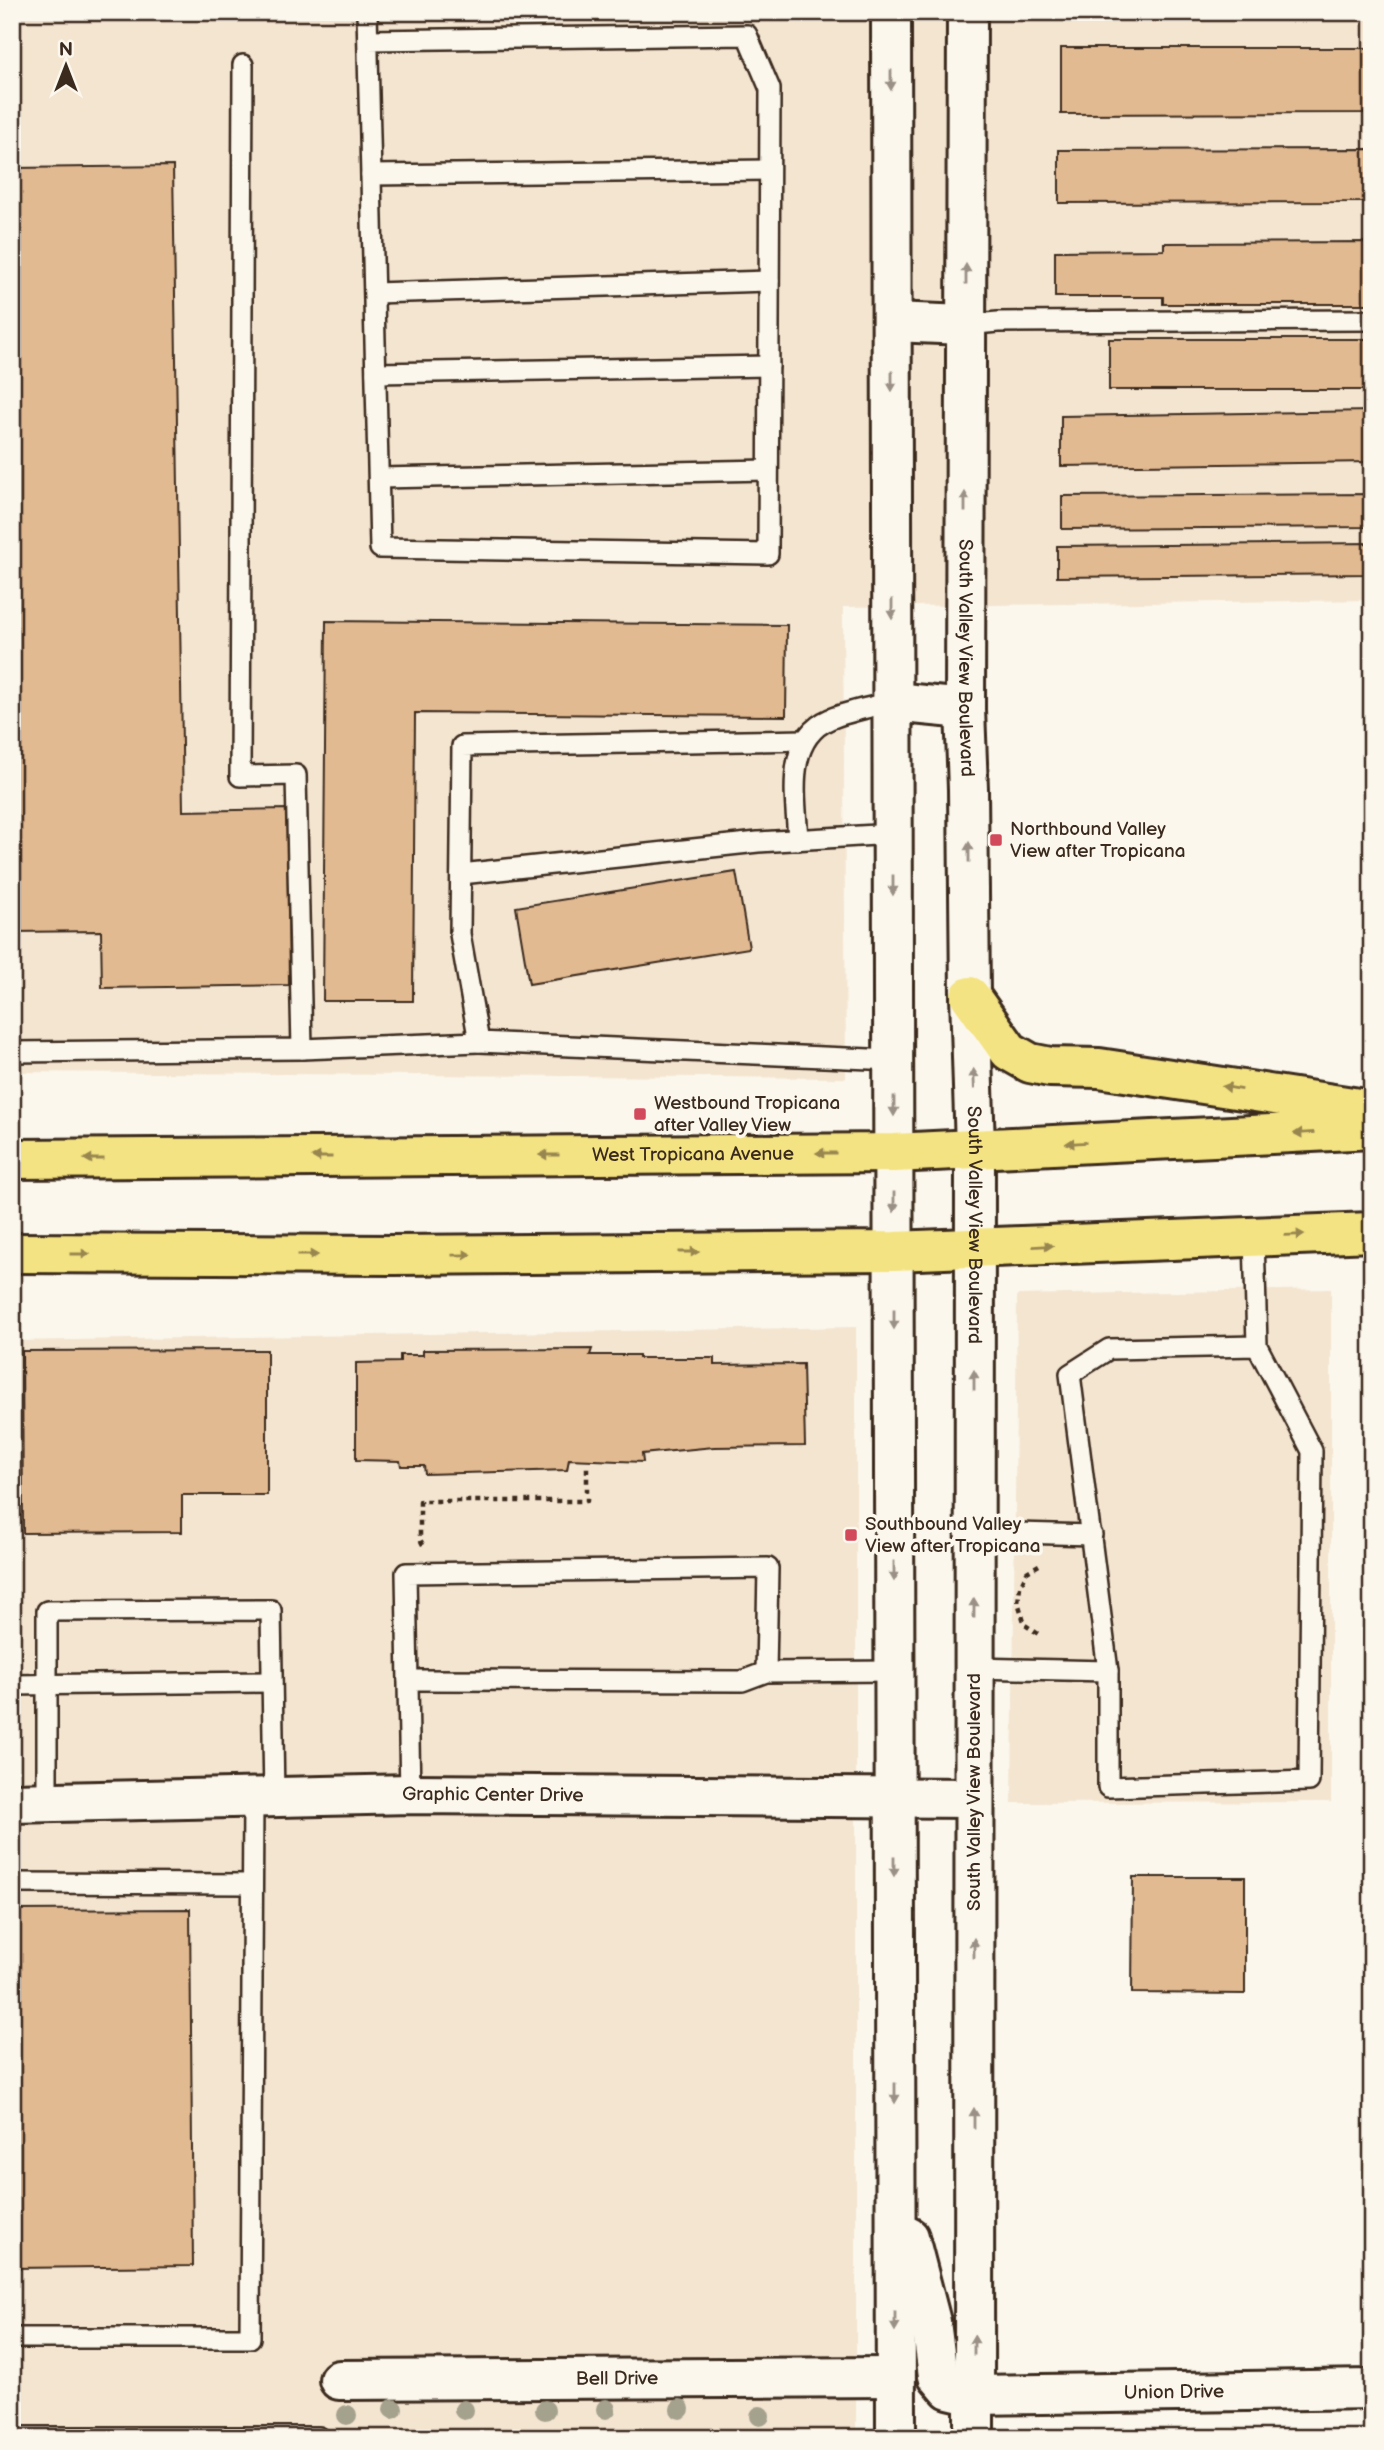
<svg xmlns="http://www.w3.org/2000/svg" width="1384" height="2450" font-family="'Balsamiq Sans',sans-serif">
  <rect width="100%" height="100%" fill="#fbf7ec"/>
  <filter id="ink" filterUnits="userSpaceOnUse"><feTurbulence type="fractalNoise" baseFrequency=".0143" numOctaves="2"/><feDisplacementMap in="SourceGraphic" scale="14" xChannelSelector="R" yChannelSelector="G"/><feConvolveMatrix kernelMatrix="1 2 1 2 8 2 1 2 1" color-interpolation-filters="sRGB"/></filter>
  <g filter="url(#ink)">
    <!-- built -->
    <g fill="#f4e5d1">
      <path d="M12,12H1372V600L843,607L846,1078L12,1072Z"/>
      <path d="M1331,1289V1802L1012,1803L1017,1295Z"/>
      <path d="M856,1327V2438H12V1341Z"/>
    </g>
    <!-- building -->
    <g fill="#e2ba92" stroke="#3b2a1e" stroke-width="2">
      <path d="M1061,48H1372V113L1061,114Z"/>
      <path d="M1372,149V202L1059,203V150Z"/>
      <path d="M173,166L183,811L287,809L289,985L102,988L101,931L12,932V168Z"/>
      <path d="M1372,242V304H1163V297H1055V251L1164,250V243Z"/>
      <rect x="1109" y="339" width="263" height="51"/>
      <path d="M1372,411V462L1061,466V416Z"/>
      <path d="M1372,494V527L1062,529V496Z"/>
      <path d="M1372,543V574L1057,577V546Z"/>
      <path d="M326,621L787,625L786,716L415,713L413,1001H323Z"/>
      <path d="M736,872L749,948L529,984L516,907Z"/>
      <path d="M592,1349L590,1355H639V1358H714V1365L803,1364L805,1446L714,1447L642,1454L643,1462L569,1459L567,1470L425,1474L424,1466H401L400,1461L356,1460V1363L400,1362V1355H423V1350Z"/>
      <path d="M267,1350V1495H182V1532L23,1533L22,1351Z"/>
      <path d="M1133,1877H1245V1994L1132,1993Z"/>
      <path d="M190,1909L193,2266L12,2268V1910Z"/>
    </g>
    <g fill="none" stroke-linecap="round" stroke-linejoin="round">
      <defs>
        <g id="service">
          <path d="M367,12L380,548L768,554L770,89L747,35L368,40"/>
          <path d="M243,65L240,776L296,775L302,1049"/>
          <path d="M371,175L769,170"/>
          <path d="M374,293L769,281"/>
          <path d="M965,325L998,322L1372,320"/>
          <path d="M376,373L769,366"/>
          <path d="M379,478L768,470"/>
          <path d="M805,740L462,746L460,934L479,1042L893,1060"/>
          <path d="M798,840C796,798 784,739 830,719C849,711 872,707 893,702"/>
          <path d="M461,874L758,842L893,834"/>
          <path d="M12,1052L302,1049L479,1042"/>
          <path d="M1254,1236L1257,1346L1109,1349L1070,1374L1108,1671V1787L1309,1781L1312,1451L1257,1346"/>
          <path d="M974,1532L1092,1535"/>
          <path d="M974,1668L1108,1671"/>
          <path d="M408,1680L742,1681L766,1672L894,1671"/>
          <path d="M12,1685L272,1682"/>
          <path d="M410,1794L406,1573L768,1568L766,1672"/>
          <path d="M47,1802V1611L271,1610L274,1798"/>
          <path d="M12,1883L252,1884"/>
          <path d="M12,2338H250L253,1798"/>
          <path d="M12,2437H319"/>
        </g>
        <g id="minor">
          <path id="s1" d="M12,1803L410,1794L974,1798"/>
          <path id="s2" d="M339,2380L895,2377"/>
          <path id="s3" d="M974,2395L1372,2389"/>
        </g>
        <g id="secondary">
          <path d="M891,12L896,2438"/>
          <path id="s4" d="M967,12L965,709L968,789L970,996L975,1147L974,2438"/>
          <path d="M892,322L965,325"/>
          <path d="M893,702L965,709"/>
          <path d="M909,2237L931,2322L938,2376L949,2389L974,2395"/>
        </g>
        <g id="primary">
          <path d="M970,996L1009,1051L1030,1063L1050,1067L1099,1068L1372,1110"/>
          <path id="s5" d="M12,1159L894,1153L1372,1129"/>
          <path d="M12,1253L393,1255L894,1251L1372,1232"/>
        </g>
      </defs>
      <!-- service casing -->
      <use href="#service" stroke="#3b2a1e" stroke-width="24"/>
      <!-- minor casing -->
      <use href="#minor" stroke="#3b2a1e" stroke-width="44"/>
      <!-- secondary casing -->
      <use href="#secondary" stroke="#3b2a1e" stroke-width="44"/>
      <!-- primary casing -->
      <use href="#primary" stroke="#3b2a1e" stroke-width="44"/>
      <!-- path -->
      <g stroke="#3b2a1e" stroke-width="4.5" stroke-dasharray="5 5" stroke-linecap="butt">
        <path d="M423,1545L420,1539V1501H587V1464"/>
        <path d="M1039,1565L1027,1572L1020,1587L1018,1602L1025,1625L1040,1635"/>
      </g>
      <!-- service -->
      <use href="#service" stroke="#fbf7ec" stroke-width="19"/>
      <!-- minor -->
      <use href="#minor" stroke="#fbf7ec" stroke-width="38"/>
      <!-- secondary -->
      <use href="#secondary" stroke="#fbf7ec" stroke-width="38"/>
      <!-- primary -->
      <use href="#primary" stroke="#f4e382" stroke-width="38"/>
    </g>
    <!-- trees -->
    <g fill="#a4a18d">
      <circle cx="393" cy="2409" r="10"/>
      <circle cx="606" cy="2409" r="10"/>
      <circle cx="680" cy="2409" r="10"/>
      <circle cx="464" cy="2410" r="10"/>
      <circle cx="545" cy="2410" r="10"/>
      <circle cx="347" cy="2415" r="10"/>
      <circle cx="760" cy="2416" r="10"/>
    </g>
    <!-- one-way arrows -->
    <defs><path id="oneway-solid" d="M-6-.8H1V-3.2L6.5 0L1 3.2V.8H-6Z" transform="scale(1.75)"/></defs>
    <g fill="#9b9085">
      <use href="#oneway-solid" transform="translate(891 80) rotate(90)"/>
      <use href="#oneway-solid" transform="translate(966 274) rotate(-90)"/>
      <use href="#oneway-solid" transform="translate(892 381) rotate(90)"/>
      <use href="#oneway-solid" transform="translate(965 502) rotate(-90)"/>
      <use href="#oneway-solid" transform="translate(892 609) rotate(90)"/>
      <use href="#oneway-solid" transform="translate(969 852) rotate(-90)"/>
      <use href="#oneway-solid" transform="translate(893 885) rotate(90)"/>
      <use href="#oneway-solid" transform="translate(974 1079) rotate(-92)"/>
      <use href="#oneway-solid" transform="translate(894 1106) rotate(90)"/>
      <use href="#oneway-solid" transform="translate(894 1202) rotate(90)"/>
      <use href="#oneway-solid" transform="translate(894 1319) rotate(90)"/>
      <use href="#oneway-solid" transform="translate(974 1380) rotate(-90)"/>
      <use href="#oneway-solid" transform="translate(894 1571) rotate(90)"/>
      <use href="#oneway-solid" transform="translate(974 1608) rotate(-90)"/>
      <use href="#oneway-solid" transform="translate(894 1866) rotate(90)"/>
      <use href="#oneway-solid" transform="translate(974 1948) rotate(-90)"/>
      <use href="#oneway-solid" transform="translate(895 2093) rotate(90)"/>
      <use href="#oneway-solid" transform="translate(974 2118) rotate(-90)"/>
      <use href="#oneway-solid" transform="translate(895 2321) rotate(90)"/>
      <use href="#oneway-solid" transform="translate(974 2345) rotate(-90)"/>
    </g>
    <g fill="#988650">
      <use href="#oneway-solid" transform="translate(1232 1088) rotate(-171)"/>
      <use href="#oneway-solid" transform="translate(1304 1133) rotate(177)"/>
      <use href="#oneway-solid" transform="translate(1076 1143) rotate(177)"/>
      <use href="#oneway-solid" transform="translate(826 1153) rotate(180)"/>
      <use href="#oneway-solid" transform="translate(549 1155) rotate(180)"/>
      <use href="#oneway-solid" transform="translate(322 1157) rotate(180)"/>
      <use href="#oneway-solid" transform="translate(94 1159) rotate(180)"/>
      <use href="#oneway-solid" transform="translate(1295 1235) rotate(-2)"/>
      <use href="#oneway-solid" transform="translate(1043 1246) rotate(-3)"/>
      <use href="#oneway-solid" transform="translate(689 1252)"/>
      <use href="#oneway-solid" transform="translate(80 1254)"/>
      <use href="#oneway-solid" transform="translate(308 1255)"/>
      <use href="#oneway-solid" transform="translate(462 1255) rotate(-1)"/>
    </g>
  </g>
  <!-- markers -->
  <g fill="#d1495b" stroke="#fbf7ec" stroke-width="2.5">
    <rect x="989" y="833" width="14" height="14" rx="3.5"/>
    <rect x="633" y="1107" width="14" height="14" rx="3.5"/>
    <rect x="844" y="1528" width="14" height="14" rx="3.5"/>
  </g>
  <g text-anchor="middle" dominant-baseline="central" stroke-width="7" stroke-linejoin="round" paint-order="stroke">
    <!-- street labels -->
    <g font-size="19" fill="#3b2a1e" stroke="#fbf7ec">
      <text stroke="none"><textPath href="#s4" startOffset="646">South Valley View Boulevard</textPath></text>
      <text stroke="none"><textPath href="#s5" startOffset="681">West Tropicana Avenue</textPath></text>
      <text stroke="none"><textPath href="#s4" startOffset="1213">South Valley View Boulevard</textPath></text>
      <text transform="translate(974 1792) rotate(-90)">South Valley View Boulevard</text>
      <text stroke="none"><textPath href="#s1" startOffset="481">Graphic Center Drive</textPath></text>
      <text stroke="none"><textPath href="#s2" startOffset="278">Bell Drive</textPath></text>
      <text stroke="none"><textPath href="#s3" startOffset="200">Union Drive</textPath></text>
    </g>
    <!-- poi labels -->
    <g font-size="19" fill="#3b2a1e" stroke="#fbf7ec" text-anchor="start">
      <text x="1010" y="829">Northbound Valley<tspan x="1010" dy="22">View after Tropicana</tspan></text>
      <text x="654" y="1103">Westbound Tropicana<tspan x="654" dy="22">after Valley View</tspan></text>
      <text x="865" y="1524">Southbound Valley<tspan x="865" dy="22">View after Tropicana</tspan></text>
    </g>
  </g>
  <!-- margin -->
  <rect width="1384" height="2450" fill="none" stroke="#fbf7ec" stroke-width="42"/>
  <rect x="21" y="21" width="1342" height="2408" fill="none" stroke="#3b2a1e" stroke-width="2.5" filter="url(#ink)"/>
  <!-- north arrow -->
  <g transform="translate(66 66)" stroke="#fbf7ec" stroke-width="5" paint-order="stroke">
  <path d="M0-5L12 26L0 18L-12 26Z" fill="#3b2a1e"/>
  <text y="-10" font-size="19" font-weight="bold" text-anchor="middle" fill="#3b2a1e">N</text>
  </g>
</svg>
